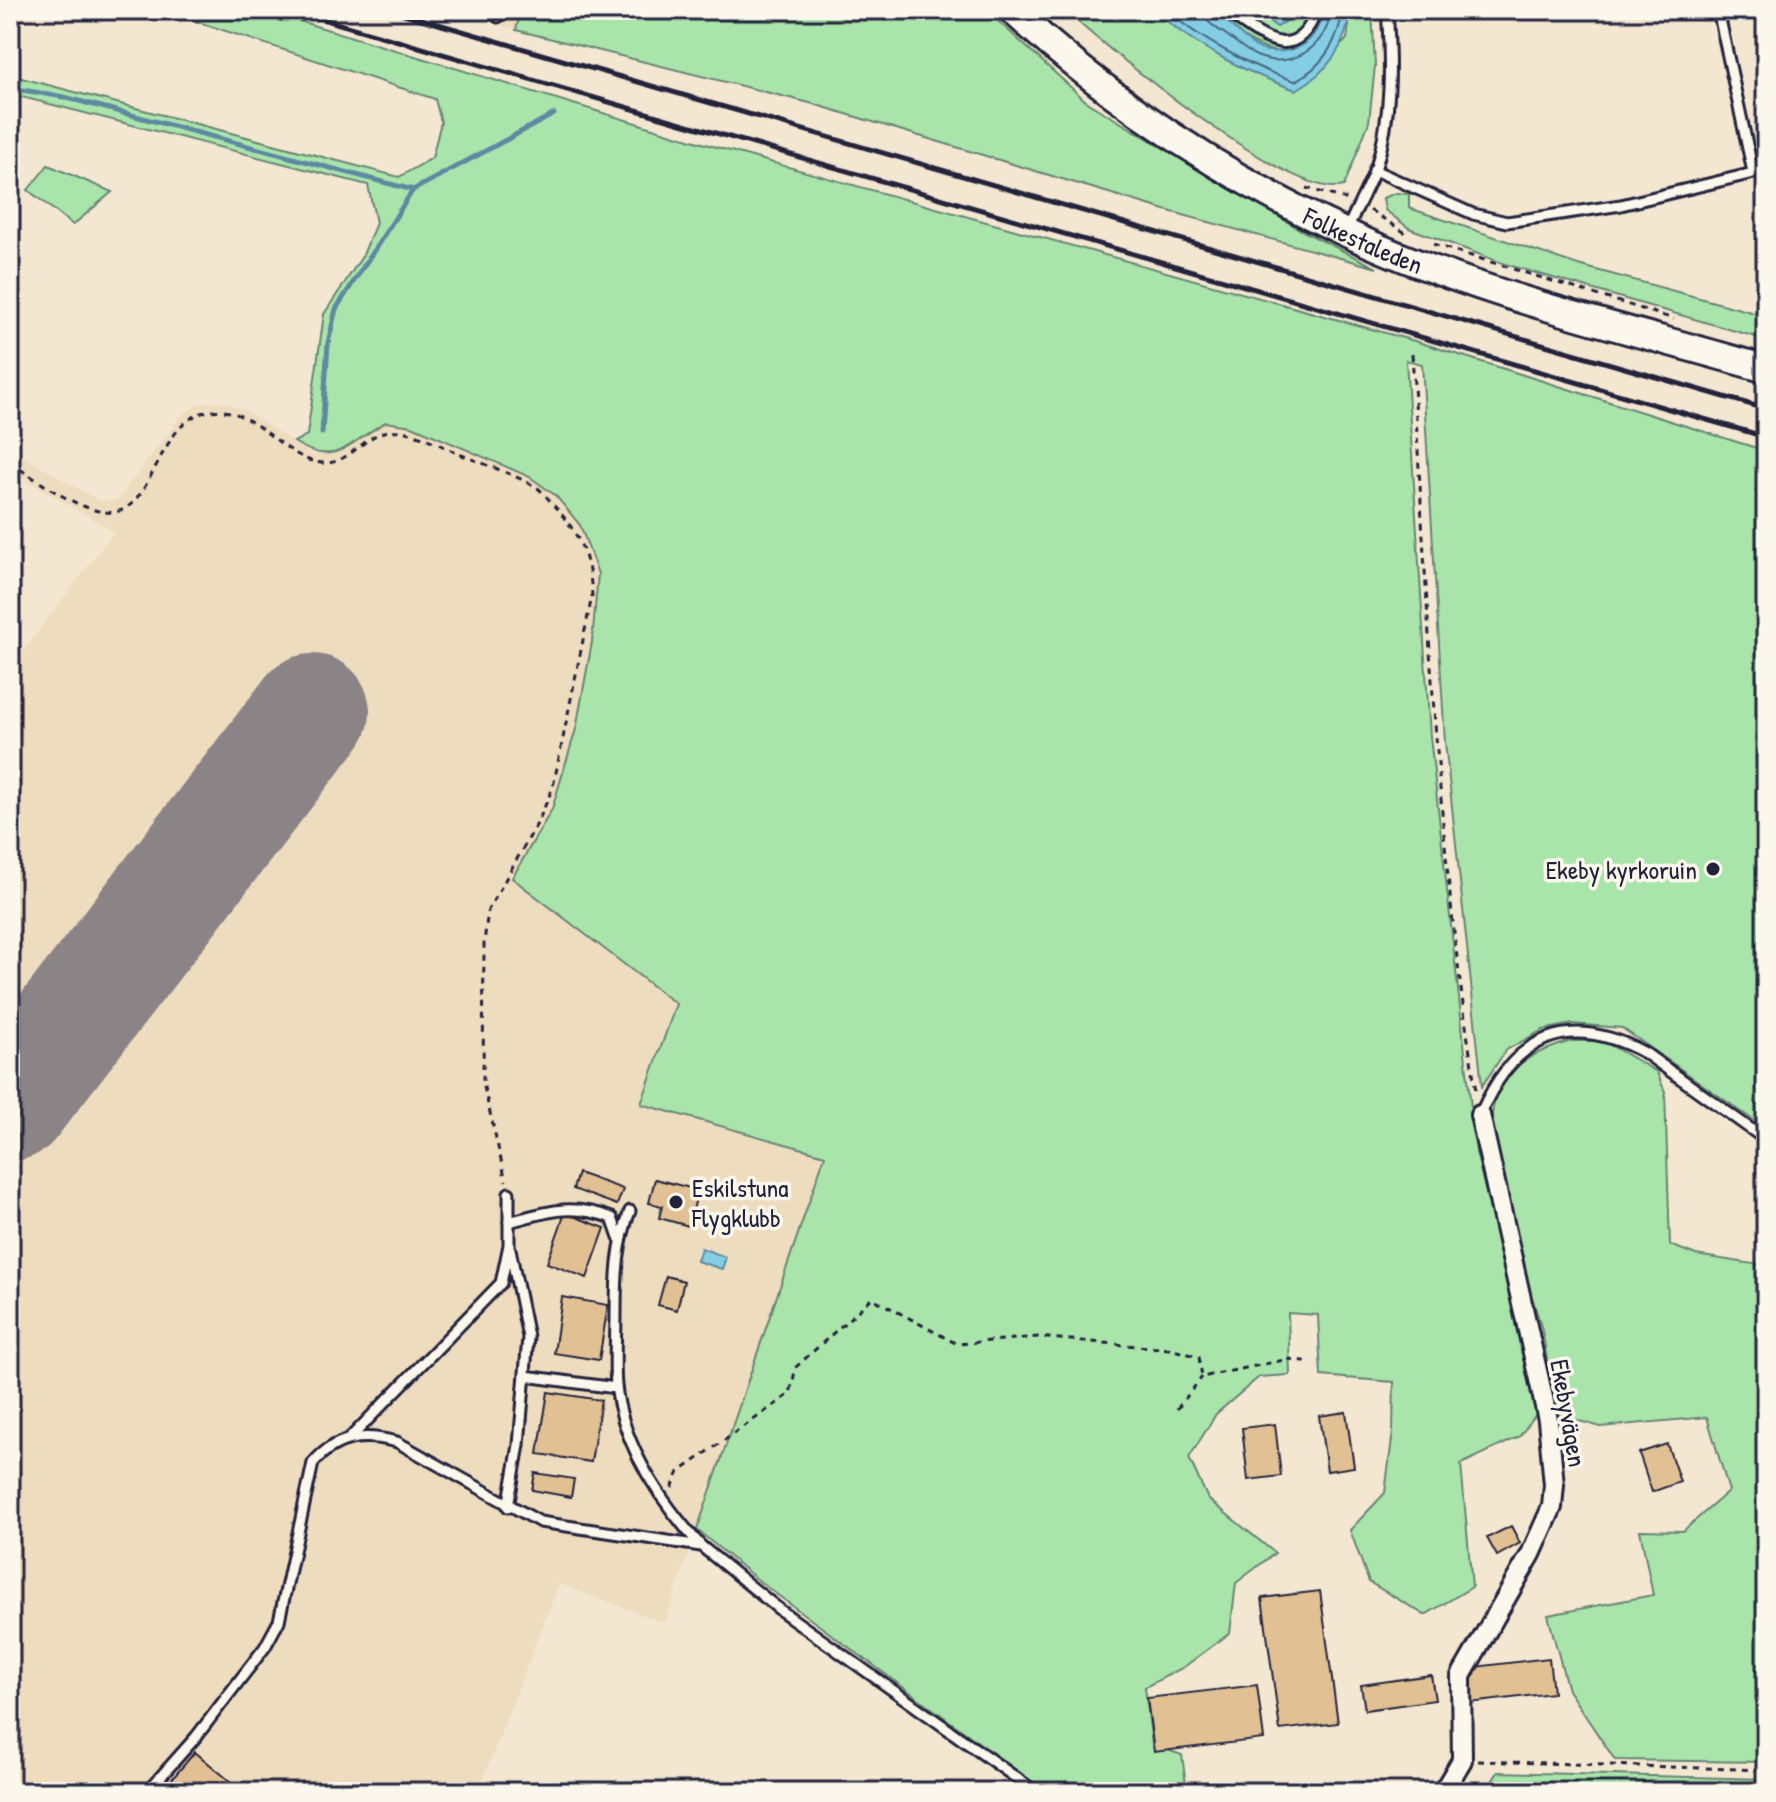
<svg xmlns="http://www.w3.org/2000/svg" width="1776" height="1802" font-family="'Patrick Hand',sans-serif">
  <rect width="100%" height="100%" fill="#f3e7d2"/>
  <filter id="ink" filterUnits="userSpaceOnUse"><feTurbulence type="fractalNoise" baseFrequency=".0125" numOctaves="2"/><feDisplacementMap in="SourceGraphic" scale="16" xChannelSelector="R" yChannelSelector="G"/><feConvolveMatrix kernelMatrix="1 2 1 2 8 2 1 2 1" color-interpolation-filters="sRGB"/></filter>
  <g filter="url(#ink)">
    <!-- built -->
    <g fill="#eedcbf">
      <path d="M453,10H521L516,30Z"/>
      <path d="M223,402L247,411L313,455L386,422L412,426L530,477L556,496L582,528L598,574L592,642L576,729L552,809L512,878L676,1004L641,1104L825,1155L665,1623L559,1584L478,1792H10V668L114,532L10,470V448L99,501L117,500L182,415L200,403Z"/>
    </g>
    <!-- green -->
    <g fill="#a9e5ab" stroke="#668473" stroke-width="2">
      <path d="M161,10H263L702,143L1418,342L1766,451V1129L1622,1028L1572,1024L1543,1030L1506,1050L1482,1086L1445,742L1422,364L1406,360L1430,736L1476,1152L1539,1410L1519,1437L1461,1464L1472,1587L1425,1615L1369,1582L1350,1530L1385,1493L1393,1431L1394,1382L1321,1376L1318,1315L1288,1313L1290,1375L1259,1377L1216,1414L1189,1458L1208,1499L1275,1553L1236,1583L1230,1633L1184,1667L1145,1687L1152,1745L1182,1755L1187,1792H1046L764,1585L697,1530L825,1155L641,1104L676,1004L512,878L552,809L576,729L592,642L598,574L580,525L556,496L530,477L412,426L386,422C349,442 335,469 294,442L307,435L324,314L363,255L376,223L368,185L10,94V75L399,177L432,158L441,122L435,99Z"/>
      <path d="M521,10H986L1088,103L1301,230L1377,268L1165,210L810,103L516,30Z"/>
      <path d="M1065,10H1154C1194,46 1245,72 1296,90L1347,39L1351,10H1372L1375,66L1369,122L1344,186C1293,201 1106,49 1065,10Z"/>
      <path d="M1206,10H1254L1277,27L1296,15L1295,10H1324C1302,89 1245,39 1206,10Z"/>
      <path d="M48,165L112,192L73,225L28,190Z"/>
      <path d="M1396,193L1409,194V208L1578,265L1766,316V340L1505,264L1409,228L1385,210L1383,198Z"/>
      <path d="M1571,1041H1603L1657,1072L1665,1092L1670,1245L1696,1255L1766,1266V1762L1615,1760L1568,1690L1548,1615L1653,1595L1640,1530L1683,1531L1729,1491L1707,1417L1601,1427L1554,1414C1549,1385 1548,1352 1540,1323C1524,1266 1466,1132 1504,1080C1522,1056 1544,1050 1571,1041Z"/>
      <path d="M1498,1772L1766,1779V1792H1485Z"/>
      <path d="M1255,1786L1308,1792H1225Z"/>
    </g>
    <!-- water -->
    <g fill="#84cee5" stroke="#5d89a1" stroke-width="2">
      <path d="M1154,10C1169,10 1189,7 1204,10C1240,17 1244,65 1296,48C1312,43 1320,26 1324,10H1351C1345,48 1329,71 1296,90C1245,72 1194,46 1154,10Z"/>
      <path d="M1254,10H1295L1296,14L1277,27Z"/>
      <path d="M701,1248L726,1257L722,1269L697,1261Z"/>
    </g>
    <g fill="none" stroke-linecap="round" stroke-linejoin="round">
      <!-- shore -->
      <g stroke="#49677f" stroke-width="2">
        <path d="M1166,10C1199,39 1253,68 1295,81C1324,66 1338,42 1343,10"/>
        <path d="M1202,10C1204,22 1218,29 1228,36C1237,43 1248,53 1259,57C1293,70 1328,45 1331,10"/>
      </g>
      <!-- stream -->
      <g stroke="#5d89a1" stroke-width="5">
        <path d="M10,88L64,97L413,190L554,114"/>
        <path d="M322,433L328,343L336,309L413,190"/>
      </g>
      <!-- runway -->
      <path stroke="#8a8486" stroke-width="116" d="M10,1103L312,712"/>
    </g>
    <!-- building -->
    <g fill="#e1c194" stroke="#22223b" stroke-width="2">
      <path d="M578,1173L623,1189L617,1205L573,1189Z"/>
      <path d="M655,1179L698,1190L689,1226L659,1218L662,1206L649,1203Z"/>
      <path d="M565,1213L605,1228L587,1278L547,1263Z"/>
      <path d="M666,1276L684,1281L677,1310L658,1305Z"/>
      <path d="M562,1297L608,1305L599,1360L554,1353Z"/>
      <path d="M548,1392L601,1400L591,1462L538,1454Z"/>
      <path d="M1346,1412L1354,1467L1327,1471L1319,1416Z"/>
      <path d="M1275,1424L1281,1476L1248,1480L1242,1428Z"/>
      <path d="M1667,1444L1680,1482L1652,1492L1639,1453Z"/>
      <path d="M535,1473L574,1479L571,1497L532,1490Z"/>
      <path d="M1511,1526L1520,1543L1497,1556L1487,1538Z"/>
      <path d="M1320,1591L1338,1723L1280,1730L1262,1598Z"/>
      <path d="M1549,1658L1553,1693L1470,1703L1466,1668Z"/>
      <path d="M1431,1675L1435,1700L1365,1710L1361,1685Z"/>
      <path d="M1257,1685L1264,1739L1154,1752L1147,1698Z"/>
      <path d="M195,1752L243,1792H186L171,1780Z"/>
    </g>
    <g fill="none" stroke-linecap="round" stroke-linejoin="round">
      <defs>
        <g id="lane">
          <path d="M1224,10C1259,34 1295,69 1317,10"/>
          <path d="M1718,10L1753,172"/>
          <path d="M498,17L500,10"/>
          <path d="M1374,170L1473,214L1507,222L1621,205L1766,170"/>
          <path d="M1347,230C1356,209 1368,188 1376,167C1392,116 1391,62 1387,10"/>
          <path d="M1480,1115C1513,1037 1567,1011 1645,1053L1766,1140"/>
          <path d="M630,1211C617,1245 616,1277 616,1313C616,1337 614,1362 616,1386C623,1447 661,1502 701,1546"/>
          <path d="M509,1222C549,1211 571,1203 612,1218L619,1238"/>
          <path d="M525,1376L616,1388"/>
          <path d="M350,1438L501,1283L509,1245V1193"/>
          <path d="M508,1507L519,1445L528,1337L510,1249"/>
          <path d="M147,1792L196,1737L265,1647L279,1621L313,1463C336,1436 364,1433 397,1442L540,1522L701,1546L780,1610L1036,1792"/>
        </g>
        <path id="street" d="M1443,1792L1462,1760L1461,1676L1531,1554L1552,1507L1554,1485L1548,1420L1480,1115"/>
        <g id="secondary">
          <path id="s1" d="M1012,10C1111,101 1223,176 1344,232C1477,295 1626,328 1766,369"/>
        </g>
      </defs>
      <!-- lane casing -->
      <use href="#lane" stroke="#22223b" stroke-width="15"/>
      <!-- street casing -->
      <use href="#street" stroke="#22223b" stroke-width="24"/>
      <!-- secondary casing -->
      <use href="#secondary" stroke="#22223b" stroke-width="32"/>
      <!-- path -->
      <g stroke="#22223b" stroke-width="3" stroke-dasharray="6 6" stroke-linecap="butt">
        <path d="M1306,188L1349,200"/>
        <path d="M1370,210L1407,234"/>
        <path d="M1433,244L1674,319"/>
        <path d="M1412,354C1428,600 1436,848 1476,1091"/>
        <path d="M10,463C36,478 88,520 119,511C155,501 159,419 210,411C254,404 286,463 324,463C349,464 364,435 388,431C411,428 438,444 457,453C483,464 512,473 536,487C544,492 550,502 557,509C581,536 590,560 592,596L553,787L538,822L488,910L484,943L483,1083L506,1181"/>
        <path d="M1177,1409L1202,1377"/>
        <path d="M672,1488L679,1472L790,1394L796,1367L872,1298L957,1344L1038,1337L1170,1349L1199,1357L1202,1377L1289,1359L1311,1362"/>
        <path d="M1478,1761L1766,1770"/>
      </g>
      <!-- lane -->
      <use href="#lane" stroke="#fbf7ec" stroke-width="9"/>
      <!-- street -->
      <use href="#street" stroke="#fbf7ec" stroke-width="18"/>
      <!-- secondary -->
      <use href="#secondary" stroke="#fbf7ec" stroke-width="26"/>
      <!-- rail -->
      <g stroke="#22223b" stroke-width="5">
        <path d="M291,10L1766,437"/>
        <path d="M390,10L1766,409"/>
      </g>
    </g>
  </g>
  <!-- markers -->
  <g fill="#22223b" stroke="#fbf7ec" stroke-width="3">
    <circle cx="1713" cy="869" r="8"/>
    <circle cx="676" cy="1202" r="8"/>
  </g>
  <g text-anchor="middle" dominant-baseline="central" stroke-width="7" stroke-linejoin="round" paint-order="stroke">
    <!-- street labels -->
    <g font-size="26" fill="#22223b" stroke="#fbf7ec">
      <text stroke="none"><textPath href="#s1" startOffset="422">Folkestaleden</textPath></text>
      <text transform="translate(1569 1413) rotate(80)">Ekebyvägen</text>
    </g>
    <!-- poi labels -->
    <g font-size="26" fill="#22223b" stroke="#fbf7ec" text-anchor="end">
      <text x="1697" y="869">Ekeby kyrkoruin</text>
      <text x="692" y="1187" text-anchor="start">Eskilstuna<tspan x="692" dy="30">Flygklubb</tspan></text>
    </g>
  </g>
  <!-- margin -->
  <rect width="1776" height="1802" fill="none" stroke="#fbf7ec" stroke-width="40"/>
  <rect x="20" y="20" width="1736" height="1762" fill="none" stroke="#22223b" stroke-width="3" filter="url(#ink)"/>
</svg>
